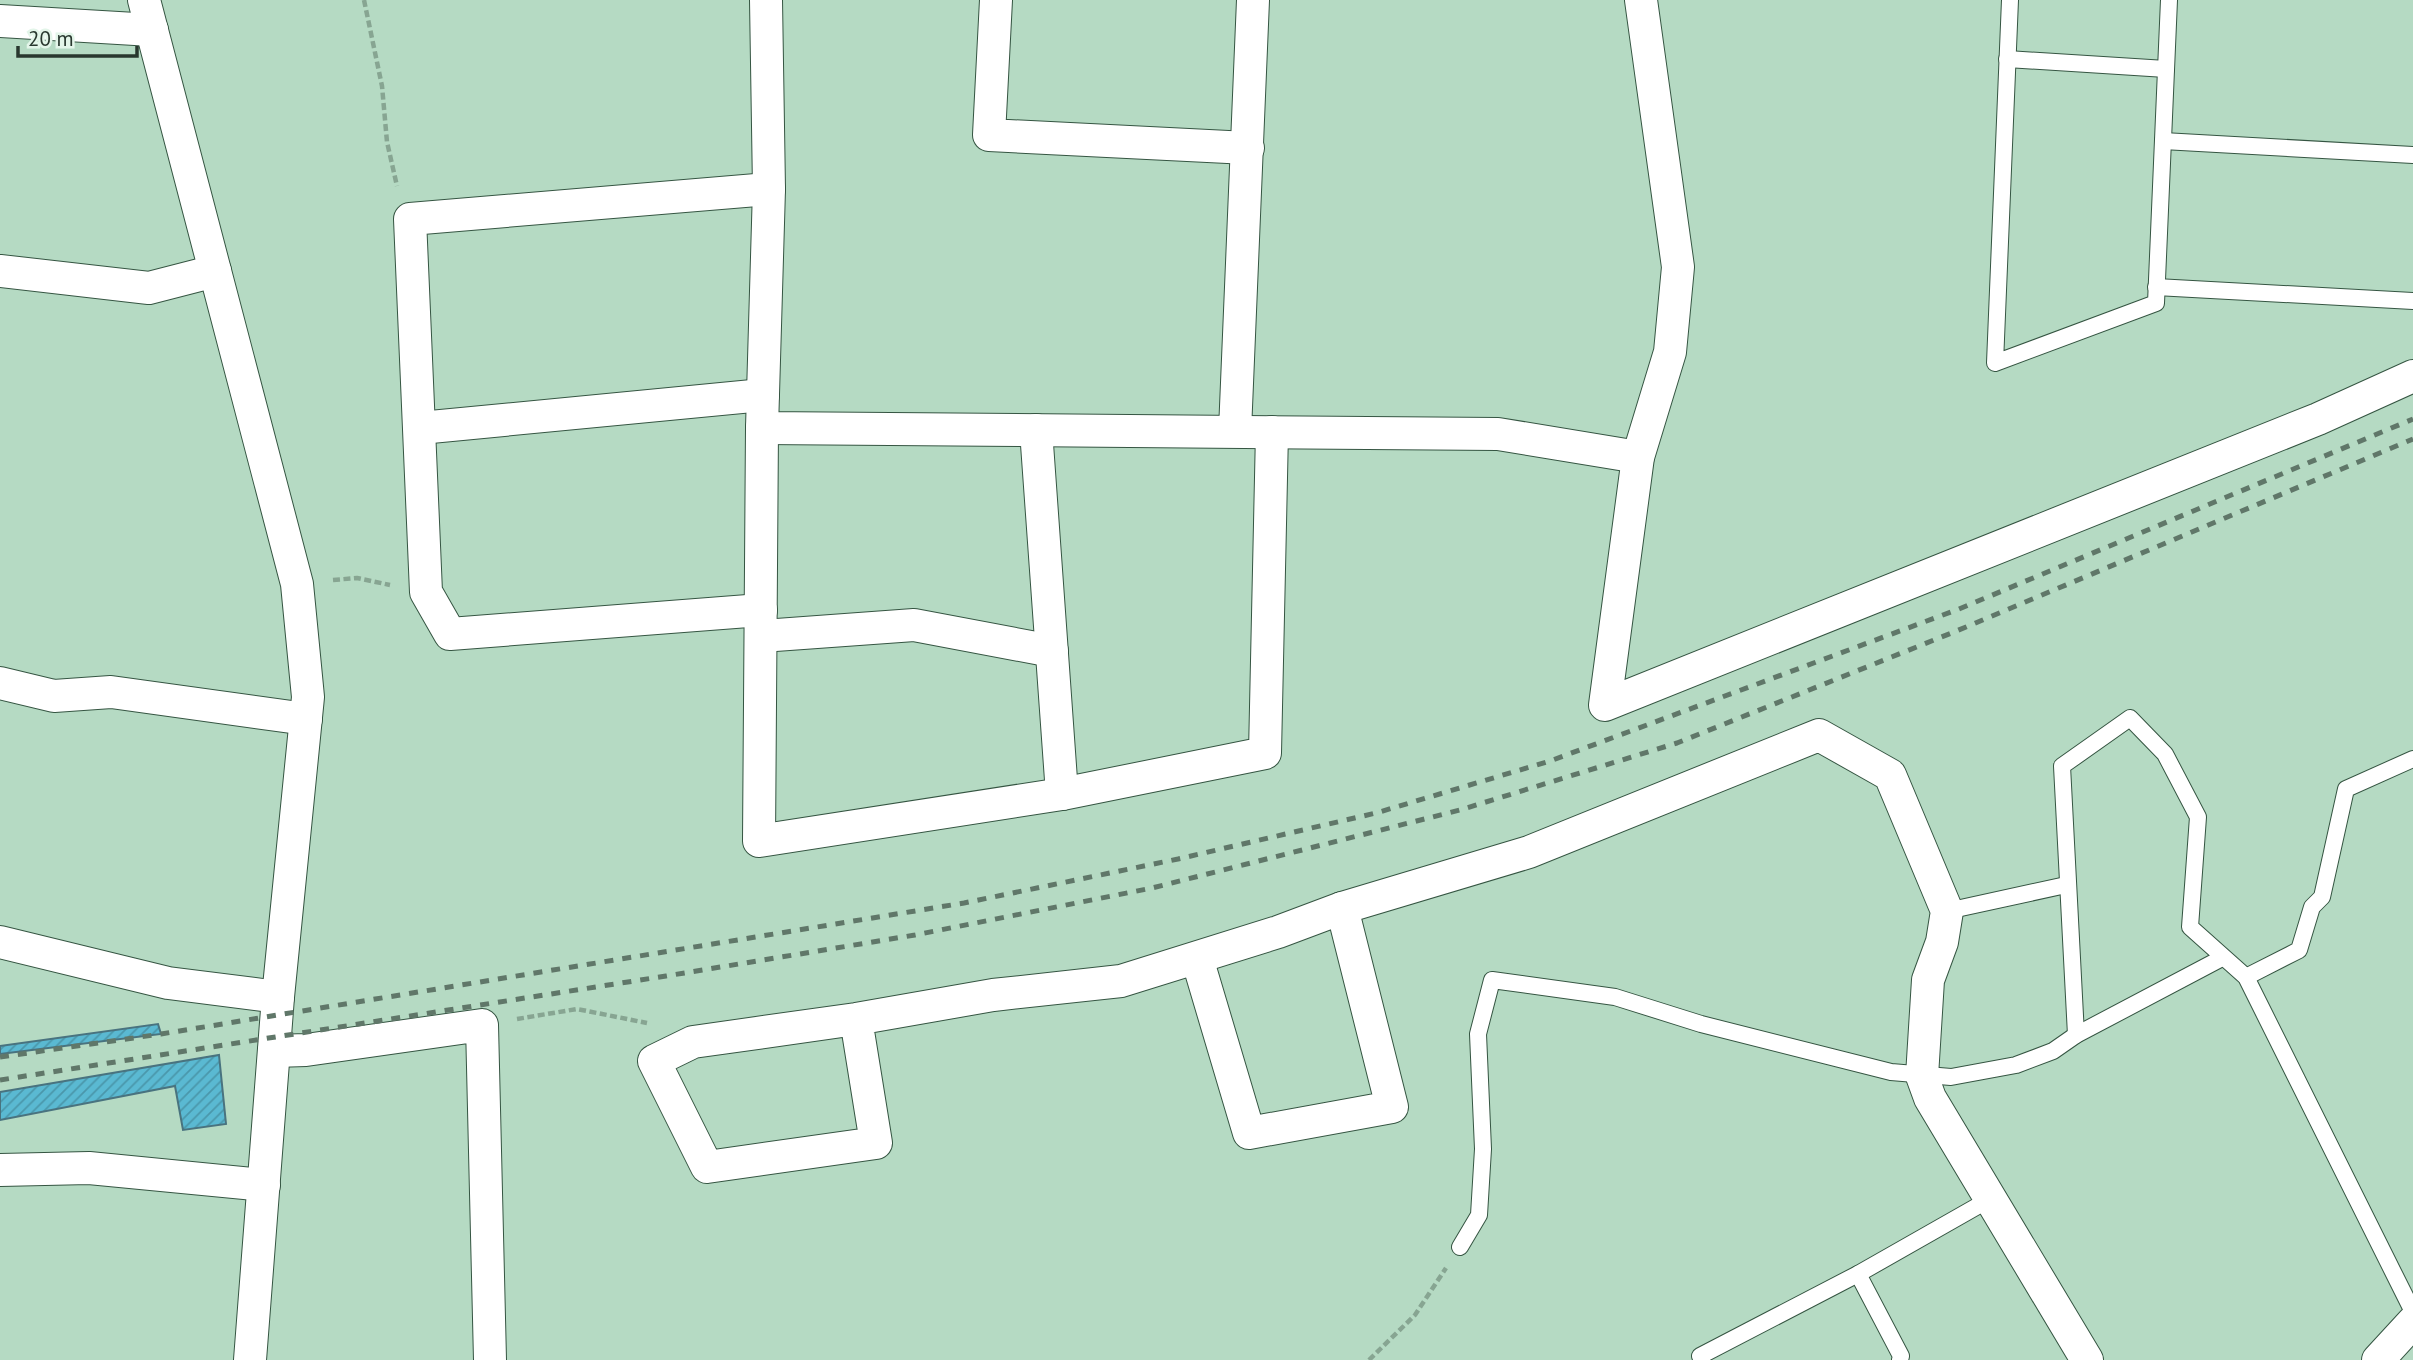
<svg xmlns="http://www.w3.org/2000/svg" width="2413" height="1360" font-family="'PT Sans',sans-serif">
  <defs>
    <pattern id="building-hatch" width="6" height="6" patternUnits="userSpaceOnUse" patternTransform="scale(1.75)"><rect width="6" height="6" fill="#5ab9d2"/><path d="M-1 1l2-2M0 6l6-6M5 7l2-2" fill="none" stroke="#4a97ab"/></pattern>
  </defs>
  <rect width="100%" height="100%" fill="#b5dac3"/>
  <!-- building -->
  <g fill="url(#building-hatch)" stroke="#49737f" stroke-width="2">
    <path d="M158,1024L161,1034L0,1054V1046Z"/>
    <path d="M219,1055L226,1124L183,1130L175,1086L0,1120V1092Z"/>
  </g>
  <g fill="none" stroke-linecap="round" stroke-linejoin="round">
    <defs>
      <g id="service">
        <path d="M2010,0L1995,363L2156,303L2169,0"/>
        <path d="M2007,59L2166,69"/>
        <path d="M2163,141L2413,155"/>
        <path d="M2156,287L2413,301"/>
        <path d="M1947,911L2066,885"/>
        <path d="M2246,977L2299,950L2312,907L2322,897L2346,789L2413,759"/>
        <path d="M2076,1035L2062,766L2130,718L2165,754L2198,817L2190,927L2246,977L2413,1312"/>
        <path d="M1460,1247L1479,1215L1483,1149L1478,1034L1492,980L1615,997L1701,1024L1891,1072L1951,1077L2016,1065L2053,1051L2076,1035L2222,958"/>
        <path d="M1858,1274L1901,1356L1900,1360"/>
        <path d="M1702,1360L1700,1356L1858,1274L1990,1199"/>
      </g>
      <g id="minor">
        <path d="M144,0L297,584L308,697L278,997L250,1360"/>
        <path d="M766,0L769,189L762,428L1498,434L1638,457"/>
        <path d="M996,0L989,135L1248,148"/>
        <path d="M1641,0L1678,267L1670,352L1638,457L1605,705L2318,419L2413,376"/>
        <path d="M0,21L152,30"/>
        <path d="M0,271L149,288L215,271"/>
        <path d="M420,428L763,395"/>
        <path d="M762,428L759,841L1062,794L1265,753L1272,432"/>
        <path d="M1036,430L1062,794"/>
        <path d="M1235,431L1253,0"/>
        <path d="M761,610L450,634L426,592L410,219L769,189"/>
        <path d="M761,636L914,625L1052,651"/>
        <path d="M0,683L54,696L111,692L306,719"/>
        <path d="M0,942L168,983L278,997"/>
        <path d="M1197,958L1249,1133L1392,1107L1342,908"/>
        <path d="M856,1019L876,1143L707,1167L654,1061L693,1042L856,1019L993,995L1121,981L1278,932L1342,908L1529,852L1819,735L1890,775L1947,911L1942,942L1928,980L1922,1076L1930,1098L2087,1360"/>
        <path d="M274,1051L306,1050L482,1025L490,1360"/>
        <path d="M0,1170L89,1168L264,1185"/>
        <path d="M2378,1360L2413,1322"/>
      </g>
    </defs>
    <!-- service casing -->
    <use href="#service" stroke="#355542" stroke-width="18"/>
    <!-- minor casing -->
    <use href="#minor" stroke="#355542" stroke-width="34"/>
    <!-- path -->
    <g stroke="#87a592" stroke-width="4.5" stroke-dasharray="7 3.5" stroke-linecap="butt">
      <path d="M364,0L382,86L387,142L397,186"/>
      <path d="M333,580L357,578L390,585"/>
      <path d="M517,1019L577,1009L647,1023"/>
      <path d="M1369,1360L1415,1315L1446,1268"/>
    </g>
    <!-- service -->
    <use href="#service" stroke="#fff" stroke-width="16"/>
    <!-- minor -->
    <use href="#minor" stroke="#fff" stroke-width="32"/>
    <!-- rail -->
    <g stroke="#607769" stroke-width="5" stroke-dasharray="9 9" stroke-linecap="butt">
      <path d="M0,1057L161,1034L964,903L1178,859L1376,813L1550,761L1959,609L2413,419"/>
      <path d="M0,1080L666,976L915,935L1152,888L1460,810L1677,743L1954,632L2413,439"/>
    </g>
  </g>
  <!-- scale -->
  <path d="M18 46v10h119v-10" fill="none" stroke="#28372e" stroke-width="3.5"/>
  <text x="28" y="46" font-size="21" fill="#28372e" stroke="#e3f5e9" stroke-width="5" paint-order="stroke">20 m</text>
</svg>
